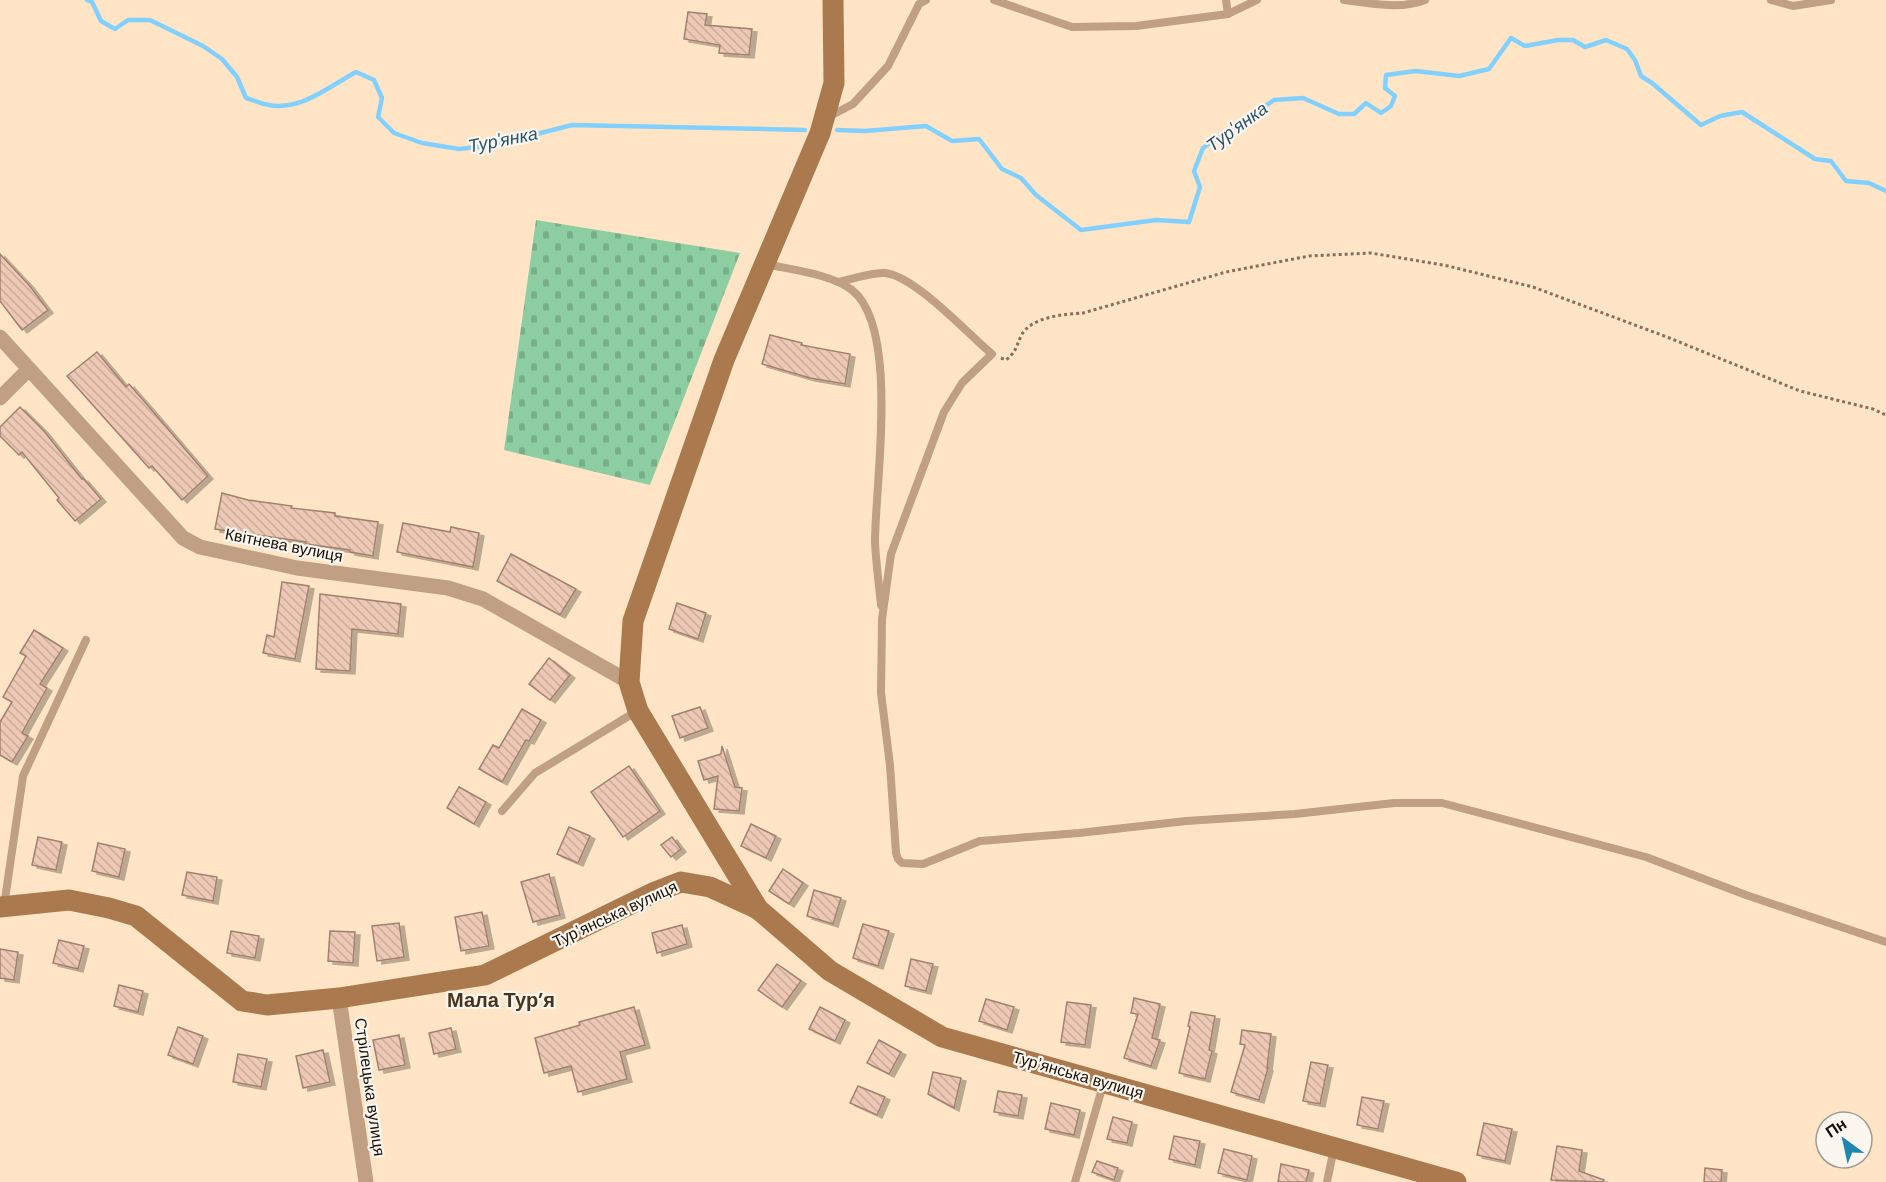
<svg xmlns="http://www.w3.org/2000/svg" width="1886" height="1182" font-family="'DM Sans',sans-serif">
  <defs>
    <pattern id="cemetery-stones" width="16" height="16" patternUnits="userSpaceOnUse" patternTransform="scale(1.5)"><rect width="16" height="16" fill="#8ccda1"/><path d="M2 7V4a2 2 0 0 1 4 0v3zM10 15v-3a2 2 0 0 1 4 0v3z" fill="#78af89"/></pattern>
    <pattern id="building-back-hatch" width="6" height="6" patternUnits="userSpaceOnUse" patternTransform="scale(1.5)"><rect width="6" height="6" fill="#edc8b5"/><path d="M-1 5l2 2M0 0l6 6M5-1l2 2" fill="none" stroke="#cbab9a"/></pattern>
    <filter id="shadow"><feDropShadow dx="5" dy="3" stdDeviation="0" flood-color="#0004"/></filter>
  </defs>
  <rect width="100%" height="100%" fill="#ffe5c6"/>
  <!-- cemetery -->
  <path fill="url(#cemetery-stones)" d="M536,220L740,253L650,485L504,450Z"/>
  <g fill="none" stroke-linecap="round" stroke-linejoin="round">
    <!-- stream -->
    <g stroke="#82d0fd" stroke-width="4.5">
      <path d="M87,0L92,2L101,21L115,29L128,20H150L203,46L222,59L237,77L246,98C254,100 261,104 269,105C301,111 330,86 356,72L374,80L382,98L378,117L394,133L422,143L459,149L494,145L572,125L805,130"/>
      <path d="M837,130L865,131L926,126L952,141L979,139L1002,169L1021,178L1036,195L1081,230L1156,220L1189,222L1200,187L1194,171L1203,148L1274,100L1303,98L1339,114H1354L1366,103L1381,113L1391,106L1395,96L1385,88L1386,75L1416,71L1459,76L1489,69L1511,38L1525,46L1558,40H1573L1585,47L1606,40L1627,49L1635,60L1641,76L1652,83L1701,125L1720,116L1742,112L1815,159L1831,161L1846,181L1869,183L1886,191"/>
    </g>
  </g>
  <!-- building -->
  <g fill="url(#building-back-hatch)" stroke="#a2806f" stroke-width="1.5" filter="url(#shadow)">
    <path d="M688,12L707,14L705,25L752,29L749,55L719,53L720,45L684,39Z"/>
    <path d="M0,254L29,285L48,310L22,330L0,301Z"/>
    <path d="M770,335L802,343L801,345L850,354L845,384L810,378L762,364Z"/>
    <path d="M97,352L126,387L129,384L150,408L208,476L182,500L152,466L149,468L67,376Z"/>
    <path d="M20,407L44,431L82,479L83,478L101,499L75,521L57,500L59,498L22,452L19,455L0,436V427Z"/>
    <path d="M222,493L248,500L292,506L291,508L335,513V516L378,522L373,556L350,552V550L306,544V542L215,529Z"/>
    <path d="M403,523L450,532L451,527L479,533L473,567L397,552Z"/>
    <path d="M511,554L576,589L560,615L497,581Z"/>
    <path d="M282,582L309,586L295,659L263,653L267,635L274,637Z"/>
    <path d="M320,594L401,604L398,634L352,629L350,671L316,669Z"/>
    <path d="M677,603L706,613L698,639L669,629Z"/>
    <path d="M34,630L63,648L40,684L47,688L22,733L28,736L12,762L0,755V722L12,702L3,697L26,656L20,653Z"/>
    <path d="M549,658L570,675L550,700L529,684Z"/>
    <path d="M700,707L708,728L680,738L672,716Z"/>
    <path d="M522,709L541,720L529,741L526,740L502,782L479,769L493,745L499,748Z"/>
    <path d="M722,746L735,787L742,788L739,811L714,809L718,776L704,780L698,761L721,754Z"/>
    <path d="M629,766L660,811L623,837L591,792Z"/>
    <path d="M459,787L486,802L474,824L447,808Z"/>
    <path d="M751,824L776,836L766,858L741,846Z"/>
    <path d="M569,827L590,836L578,863L557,854Z"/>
    <path d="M38,837L62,842L56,870L32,865Z"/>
    <path d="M672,837L681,849L671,857L661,845Z"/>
    <path d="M98,843L125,849L119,877L92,871Z"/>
    <path d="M783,869L803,883L789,904L769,891Z"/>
    <path d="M187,872L217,877L213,901L182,895Z"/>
    <path d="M549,874L560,915L533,922L521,882Z"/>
    <path d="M814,890L841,898L833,924L807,916Z"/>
    <path d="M482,912L489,946L461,951L455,917Z"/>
    <path d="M399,923L404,957L377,961L372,926Z"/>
    <path d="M863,924L889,931L878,966L853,958Z"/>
    <path d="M682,925L687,944L657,953L652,933Z"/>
    <path d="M231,931L259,936L255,958L227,953Z"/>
    <path d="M330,931L355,932L353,963L328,961Z"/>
    <path d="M59,940L84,946L78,969L53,963Z"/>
    <path d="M0,949L18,952L14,980L0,978Z"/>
    <path d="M911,959L933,964L926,991L905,986Z"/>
    <path d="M777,964L801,981L782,1007L758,990Z"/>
    <path d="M119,985L143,991L138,1012L114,1006Z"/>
    <path d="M1134,998L1160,1004L1152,1038L1160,1040L1151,1066L1124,1058L1138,1014L1131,1013Z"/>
    <path d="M986,999L1014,1007L1007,1030L979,1021Z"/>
    <path d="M1067,1002L1091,1005L1085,1045L1061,1042Z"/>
    <path d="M634,1007L645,1045L620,1052L627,1079L578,1092L571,1066L544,1073L535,1038L580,1025L579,1022Z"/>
    <path d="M820,1007L845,1020L835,1041L809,1029Z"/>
    <path d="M1191,1012L1215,1016L1209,1050L1212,1051L1205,1079L1179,1073L1190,1027L1188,1026Z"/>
    <path d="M178,1027L203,1036L193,1064L168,1055Z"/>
    <path d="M451,1028L456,1049L434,1054L429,1033Z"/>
    <path d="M1242,1030L1271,1034L1267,1068H1268L1259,1100L1231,1092L1245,1045L1240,1044Z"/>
    <path d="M399,1035L405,1065L379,1070L373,1040Z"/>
    <path d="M879,1040L901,1052L889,1074L867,1063Z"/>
    <path d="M323,1050L330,1082L303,1088L296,1056Z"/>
    <path d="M238,1054L267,1059L261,1087L233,1082Z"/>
    <path d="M1311,1062L1328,1065L1320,1104L1303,1101Z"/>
    <path d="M933,1072L961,1078L954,1108L928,1094Z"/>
    <path d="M858,1086L885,1097L877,1115L850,1103Z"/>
    <path d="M998,1091L1022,1095L1018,1116L994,1112Z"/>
    <path d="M1362,1097L1384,1101L1378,1129L1357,1125Z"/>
    <path d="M1051,1103L1080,1110L1074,1135L1045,1129Z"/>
    <path d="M1113,1117L1132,1122L1127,1143L1107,1139Z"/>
    <path d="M1484,1123L1512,1129L1505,1161L1477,1155Z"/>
    <path d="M1174,1136L1200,1141L1195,1165L1169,1159Z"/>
    <path d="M1557,1146L1582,1150L1579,1171L1604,1180L1603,1182L1551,1180Z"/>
    <path d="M1224,1149L1252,1156L1247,1180L1218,1173Z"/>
    <path d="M1097,1161L1118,1168L1114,1180L1092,1172Z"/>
    <path d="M1281,1164L1309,1170L1306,1182H1278Z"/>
    <path d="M1705,1168L1722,1170L1721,1182H1704Z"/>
  </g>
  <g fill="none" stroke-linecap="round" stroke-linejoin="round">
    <!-- path -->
    <path stroke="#81715d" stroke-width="3" stroke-dasharray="3 3" stroke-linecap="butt" d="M1001,358L1006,360C1016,352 1016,347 1021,336C1030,317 1064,314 1083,313L1226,272L1309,256L1371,253L1448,266L1533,287L1667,337L1800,391L1873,409L1886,415"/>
    <!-- lane -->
    <g stroke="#c09f82" stroke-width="8">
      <path d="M994,0L1072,27L1136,26L1228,14L1257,0"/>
      <path d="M1226,0L1228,14"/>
      <path d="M1344,0C1370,3 1400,10 1425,0"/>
      <path d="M1771,0L1793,6L1831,0"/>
      <path d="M828,117L853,104L888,66L919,4L926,0"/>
      <path d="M766,264C792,270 831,274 852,290C900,328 875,484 875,542C876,563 879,585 881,605"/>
      <path d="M839,282C851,279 873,272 885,273C915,276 967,333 992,354L962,383L944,412L891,554L882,619L881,693L890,765L896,853L898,859L902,863L923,864L980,841L1079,833L1186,821L1295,814L1394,803H1442L1646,857L1746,895L1886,942"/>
      <path d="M502,811L535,773L637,711"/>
      <path d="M4,906L23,776L86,640"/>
      <path d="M1075,1182L1103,1085"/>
      <path d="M1327,1182L1334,1148"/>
    </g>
    <!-- street -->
    <g stroke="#c09f82" stroke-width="15">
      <path d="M0,337L183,538L200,547L297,568L448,588L483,599L629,682"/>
      <path d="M0,398L29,369"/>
      <path d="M339,998L366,1182"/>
    </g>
    <!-- secondary -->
    <g stroke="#aa7a4e" stroke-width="21">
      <path d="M0,907L69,900L109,908L136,916L242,1001L267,1005L339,998L485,975L655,892L681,882L710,887L758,909L830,971L942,1037L1456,1182"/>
      <path d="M758,909L638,711L629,682L633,621L724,360L820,133L834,83L833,0"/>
    </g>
  </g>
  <g text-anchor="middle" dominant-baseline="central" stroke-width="4.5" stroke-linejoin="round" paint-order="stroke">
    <!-- street labels -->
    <g font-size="16" fill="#191106" stroke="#fbf6f0">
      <text transform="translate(284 545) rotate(11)">Квітнева вулиця</text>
      <text transform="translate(615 914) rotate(-25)">Турʼянська вулиця</text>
      <text transform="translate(1078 1075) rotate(16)">Турʼянська вулиця</text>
      <text transform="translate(370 1087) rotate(82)">Стрілецька вулиця</text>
    </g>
    <!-- water labels -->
    <g font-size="18" font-style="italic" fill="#28536b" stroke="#fbf6f0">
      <text transform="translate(1237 127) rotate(-36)">Тур'янка</text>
      <text transform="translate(503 140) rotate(-11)">Тур'янка</text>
    </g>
    <!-- quarter labels -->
    <g font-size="20" font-weight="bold" fill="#49351b" stroke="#fbf6f0">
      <text x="501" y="1000">Мала Тур’я</text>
    </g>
  </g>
  <!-- north arrow -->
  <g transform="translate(1844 1140) rotate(327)"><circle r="28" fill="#fbf6f0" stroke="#a19a92" stroke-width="1.5"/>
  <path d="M0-4.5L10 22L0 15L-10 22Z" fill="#1f86af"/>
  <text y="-9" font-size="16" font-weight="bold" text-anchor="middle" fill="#191106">Пн</text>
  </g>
</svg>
